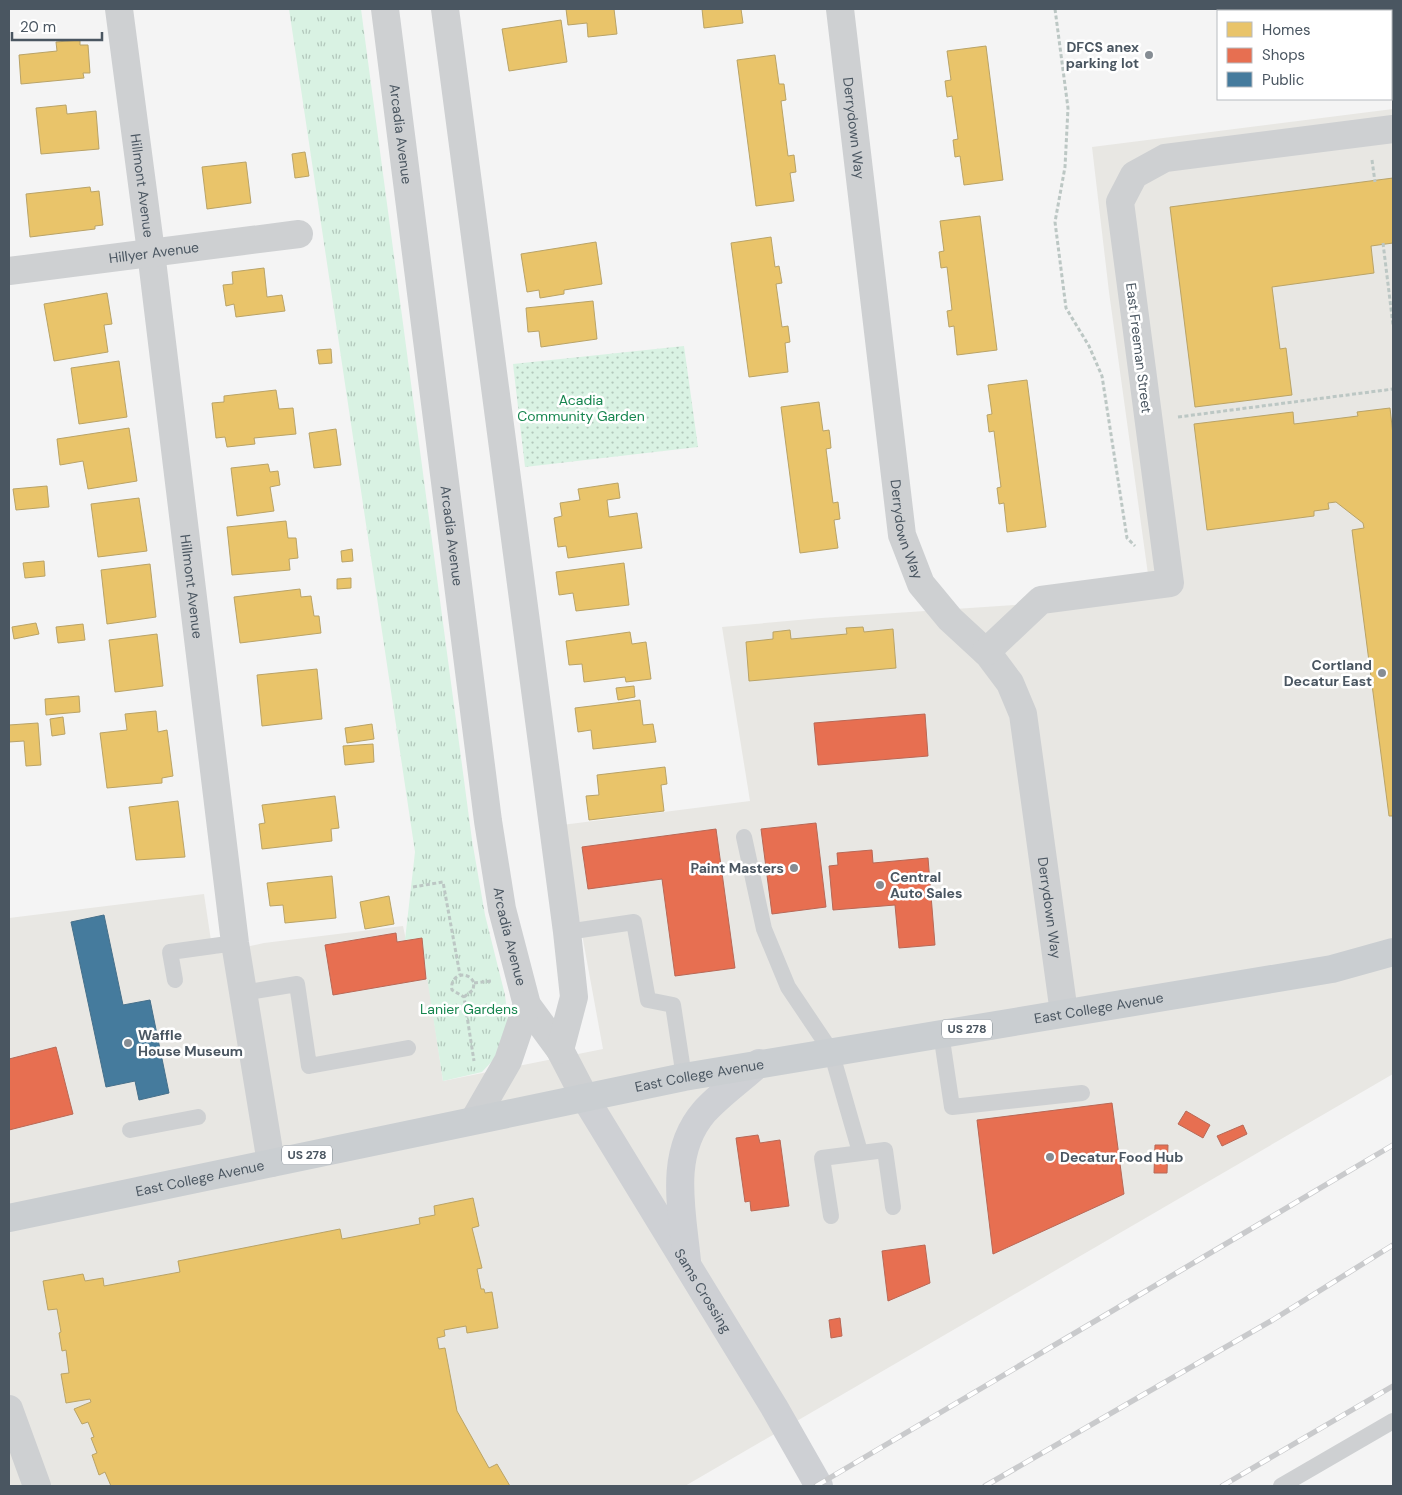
<svg xmlns="http://www.w3.org/2000/svg" width="1402" height="1495" font-family="'DM Sans',sans-serif">
  <defs>
    <pattern id="park-tufts" width="24" height="20" patternUnits="userSpaceOnUse" patternTransform="scale(1.25)"><rect width="24" height="20" fill="#d9f2e3"/><path d="M3 7l-1-3M5 7V3M7 7l1-3M15 17l-1-3M17 17v-4M19 17l1-3" fill="none" stroke="#b2c7bb"/></pattern>
    <pattern id="garden-dots" width="8" height="8" patternUnits="userSpaceOnUse" patternTransform="scale(1.25)"><rect width="8" height="8" fill="#d9f2e3"/><path d="M2 2h.1M6 6h.1" fill="none" stroke="#b2c7bb" stroke-width="1.8" stroke-linecap="round"/></pattern>
  </defs>
  <rect width="100%" height="100%" fill="#f4f4f4"/>
  <!-- commercial -->
  <path fill="#e8e7e3" d="M1393,109V1074L685,1486H9V918L204,894L213,954L264,943L403,926L406,940L422,938L443,1081L603,1049L562,825L750,801L722,627L821,618L1151,596L1109,292L1092,147Z"/>
  <!-- park -->
  <path fill="url(#park-tufts)" d="M289,9H361L472,840L485,915L505,995L508,1020L495,1058L482,1072L443,1081L421,938L405,940L415,852Z"/>
  <!-- garden -->
  <path fill="url(#garden-dots)" d="M684,346L698,447L525,467L513,364Z"/>
  <!-- homes -->
  <g fill="#e9c46a" stroke="#b9a367">
    <path d="M566,9H614L617,34L588,37L587,23L568,25Z"/>
    <path d="M702,9H741L743,23L704,28Z"/>
    <path d="M561,20L567,62L509,71L502,29Z"/>
    <path d="M80,40V45H88L90,73H83L84,78L21,84L19,55L57,51L56,42Z"/>
    <path d="M986,46L1003,180L964,185L960,156L955,157L953,140L958,139L952,96L947,97L945,81L951,80L947,51Z"/>
    <path d="M775,55L779,84H784L786,100L781,101L788,156L794,155L796,172L790,173L794,201L756,206L737,60Z"/>
    <path d="M66,105L67,114L96,111L99,149L41,154L36,108Z"/>
    <path d="M305,152L309,176L295,178L292,154Z"/>
    <path d="M246,162L251,203L207,209L202,167Z"/>
    <path d="M1393,178V243L1371,246L1374,273L1272,287L1280,349L1286,348L1292,395L1195,407L1170,207Z"/>
    <path d="M90,187L91,192L99,191L103,225L95,226V229L30,237L26,194Z"/>
    <path d="M980,216L997,350L957,355L954,326L949,327L947,311L952,310L947,267L941,268L939,252L944,251L940,221Z"/>
    <path d="M771,237L775,267L779,266L782,283L776,284L782,327L788,326L790,342L785,343L788,372L749,377L731,243Z"/>
    <path d="M596,242L602,284L564,290V294L540,298L539,290L527,292L521,254Z"/>
    <path d="M264,268L267,297L282,295L285,311L236,317L234,304L226,306L223,285L233,284L232,272Z"/>
    <path d="M107,293L112,324L104,325L108,352L54,361L44,304Z"/>
    <path d="M593,301L597,339L541,347L539,331L528,332L526,308Z"/>
    <path d="M331,349L332,363L319,364L317,350Z"/>
    <path d="M119,361L127,417L79,424L71,368Z"/>
    <path d="M1027,380L1046,527L1007,532L1004,503L999,504L997,488L1001,487L994,431L989,432L987,415L992,414L988,385Z"/>
    <path d="M276,390L279,409L293,408L296,434L254,438L255,444L227,447L225,437L216,438L212,403L224,402V396Z"/>
    <path d="M819,402L823,431L829,430L830,437L831,448L826,449L833,503L838,502L840,519L834,520L838,548L800,553L781,407Z"/>
    <path d="M1390,408L1393,435V816H1389L1352,530L1364,528L1363,523L1336,502L1328,503L1329,509L1314,511V516L1207,530L1194,424L1293,412L1294,424L1358,416L1357,412Z"/>
    <path d="M129,428L137,481L88,489L83,461L60,465L57,439Z"/>
    <path d="M336,429L341,465L314,468L309,433Z"/>
    <path d="M268,464L270,472L278,471L280,485L270,487L274,511L237,516L231,468Z"/>
    <path d="M618,483L620,498L607,500L609,517L637,513L642,548L568,558L566,546L558,547L554,518L562,516L560,503L580,500L578,489Z"/>
    <path d="M47,486L49,507L16,510L13,489Z"/>
    <path d="M139,498L147,551L98,557L91,504Z"/>
    <path d="M286,521L288,538H296L298,558L289,559L290,570L232,575L227,527Z"/>
    <path d="M352,549L353,561L342,562L341,551Z"/>
    <path d="M44,561L45,576L25,578L23,563Z"/>
    <path d="M624,563L629,605L576,611L573,593L559,595L556,572Z"/>
    <path d="M150,564L156,617L107,624L101,570Z"/>
    <path d="M351,578V588L337,589V579Z"/>
    <path d="M300,589L301,597L311,596L314,616H319L321,633L240,643L234,597Z"/>
    <path d="M36,623L39,634L14,639L12,627Z"/>
    <path d="M83,624L85,640L58,643L56,627Z"/>
    <path d="M863,627L864,632L893,629L896,668L749,681L746,642L773,639V632L790,630L791,639L847,634L846,628Z"/>
    <path d="M630,632L632,644L646,642L651,679L626,682L625,677L584,682L582,664L569,665L566,641Z"/>
    <path d="M157,634L163,686L115,692L109,640Z"/>
    <path d="M317,669L322,719L262,726L257,675Z"/>
    <path d="M634,686L635,697L618,700L616,688Z"/>
    <path d="M79,696L80,712L46,715L45,699Z"/>
    <path d="M640,700L643,725L653,724L656,742L593,749L591,730L578,732L575,708Z"/>
    <path d="M156,711L158,732L167,730L173,776L162,778V783L107,788L100,733L127,730L125,714Z"/>
    <path d="M63,717L65,734L52,736L50,719Z"/>
    <path d="M38,723L41,765L26,766L24,741L9,742V725Z"/>
    <path d="M372,724L374,739L347,743L345,728Z"/>
    <path d="M373,744L374,762L345,765L343,746Z"/>
    <path d="M665,767L667,784L661,785L664,811L589,820L586,796L599,795L597,775Z"/>
    <path d="M335,796L339,828L331,829L332,841L262,849L259,824L265,823L262,805Z"/>
    <path d="M178,801L185,857L136,860L129,807Z"/>
    <path d="M332,876L336,918L285,923L283,905L270,906L267,883Z"/>
    <path d="M389,896L394,924L365,929L360,902Z"/>
    <path d="M473,1198L479,1226L472,1228L482,1268L477,1269L481,1289H484L485,1293L492,1292L498,1328L467,1333L466,1326L444,1330L445,1336L437,1338L439,1349L445,1348L457,1411L489,1468L497,1464L510,1486H111L105,1472L99,1475L92,1455L97,1453L91,1438L94,1437L88,1422L82,1424L74,1409L91,1402L90,1399L66,1403L61,1374L69,1373L66,1350L62,1351L59,1333L61,1332L57,1309L48,1310L43,1281L83,1274L85,1281L103,1278L104,1286L180,1272L178,1261L340,1229L342,1239L420,1224L419,1218L435,1215L434,1206Z"/>
  </g>
  <!-- shops -->
  <g fill="#e76f51" stroke="#b86856">
    <path d="M925,714L928,756L818,765L814,723Z"/>
    <path d="M816,823L826,907L772,914L761,829Z"/>
    <path d="M716,829L735,968L675,976L662,879L588,889L582,847Z"/>
    <path d="M872,850L873,863L928,858L935,945L899,948L895,905L833,910L829,866L838,865L837,853Z"/>
    <path d="M396,933L397,942L422,938L426,979L333,995L325,945Z"/>
    <path d="M56,1047L73,1114L9,1130V1059Z"/>
    <path d="M1112,1103L1124,1194L993,1254L977,1120Z"/>
    <path d="M1186,1111L1210,1125L1203,1138L1178,1124Z"/>
    <path d="M1243,1125L1247,1134L1222,1146L1217,1136Z"/>
    <path d="M758,1135L760,1143L780,1140L789,1206L751,1211L750,1201L745,1202L736,1138Z"/>
    <path d="M1155,1145H1168L1167,1173H1154Z"/>
    <path d="M925,1245L930,1283L888,1301L882,1251Z"/>
    <path d="M840,1318L842,1336L831,1338L829,1320Z"/>
  </g>
  <!-- public -->
  <path fill="#457b9d" stroke="#46708b" d="M104,915L123,1005L150,1000L169,1093L139,1100L135,1081L106,1087L71,922Z"/>
  <g fill="none" stroke-linecap="round" stroke-linejoin="round">
    <!-- path -->
    <g stroke="#bcc7c4" stroke-width="3" stroke-dasharray="4 2.5" stroke-linecap="butt">
      <path d="M1055,9L1068,108L1065,167L1055,222L1066,308L1089,346L1102,376L1127,538L1135,546"/>
      <path d="M1372,160L1375,182"/>
      <path d="M1383,243L1393,325"/>
      <path d="M1178,417L1393,389"/>
      <path d="M413,887L443,882L460,975"/>
      <path d="M474,983L491,981"/>
      <path d="M464,997L473,990L474,983C468,969 449,975 452,990L464,997L474,1061"/>
    </g>
    <!-- service -->
    <g stroke="#ced0d2" stroke-width="16">
      <path d="M744,837L764,929L788,987L831,1051L860,1152"/>
      <path d="M567,932L634,922L648,1000L673,1005L684,1077"/>
      <path d="M175,980L170,952L235,943"/>
      <path d="M242,993L297,984L309,1066L408,1048"/>
      <path d="M941,1033L952,1107L1082,1093"/>
      <path d="M130,1130L198,1117"/>
      <path d="M831,1216L822,1158L885,1150L893,1207"/>
      <path d="M1281,1486L1393,1421"/>
    </g>
    <!-- minor -->
    <g stroke="#ced0d2" stroke-width="28">
      <path id="s1" d="M119,9L151,252L235,943L271,1163"/>
      <path id="s2" d="M840,9L902,535L921,584L950,619L989,655L1010,683L1023,714L1064,1013"/>
      <path id="s3" d="M9,271L299,234"/>
      <path d="M986,652L1041,600L1170,583L1120,202L1134,175L1165,158L1393,129"/>
      <path d="M9,1409L37,1486"/>
    </g>
    <!-- tertiary -->
    <g stroke="#ced0d2" stroke-width="28">
      <path id="s4" d="M385,9L488,821L502,909L527,1005L560,1050L585,1098"/>
      <path d="M445,9L567,932L574,997L560,1050"/>
      <path d="M474,1120L508,1061L527,1005"/>
    </g>
    <!-- secondary -->
    <g stroke="#ced0d4" stroke-width="28">
      <path id="s5" d="M585,1098L774,1407L819,1486"/>
      <path d="M687,1261C682,1210 668,1154 704,1112C720,1094 742,1079 759,1063"/>
    </g>
    <!-- primary -->
    <path stroke="#caced1" stroke-width="28" id="s6" d="M9,1218L684,1077L1332,969L1393,952"/>
    <defs>
      <g id="rail">
        <path d="M816,1486L1393,1145"/>
        <path d="M985,1486L1271,1321L1393,1245"/>
        <path d="M1222,1486L1393,1386"/>
      </g>
    </defs>
    <!-- rail casing -->
    <use href="#rail" stroke="#c9cacc" stroke-width="5.5"/>
    <!-- rail -->
    <use href="#rail" stroke="#fff" stroke-width="4" stroke-dasharray="11" stroke-linecap="butt"/>
  </g>
  <!-- markers -->
  <g fill="#868d94" stroke="#fff" stroke-width="2">
    <circle cx="1149" cy="55" r="5"/>
    <circle cx="1382" cy="673" r="5"/>
    <circle cx="794" cy="868" r="5"/>
    <circle cx="880" cy="885" r="5"/>
    <circle cx="128" cy="1043" r="5"/>
    <circle cx="1050" cy="1157" r="5"/>
  </g>
  <g text-anchor="middle" dominant-baseline="central" stroke-width="5" stroke-linejoin="round" paint-order="stroke">
    <!-- shield labels -->
    <g fill="#fff" stroke="#808990" stroke-width="1">
      <rect x="942" y="1019.5" width="50" height="19" rx="4"/>
      <rect x="282" y="1145.5" width="50" height="19" rx="4"/>
    </g>
    <g font-size="12" font-weight="bold" fill="#4a5661">
      <text x="967" y="1029">US 278</text>
      <text x="307" y="1155">US 278</text>
    </g>
    <!-- poi labels -->
    <g font-size="14" font-weight="bold" fill="#4a5661" stroke="#fff" text-anchor="end">
      <text x="1139" y="47">DFCS anex<tspan x="1139" dy="16">parking lot</tspan></text>
      <text x="1372" y="665">Cortland<tspan x="1372" dy="16">Decatur East</tspan></text>
      <text x="784" y="868">Paint Masters</text>
      <text x="890" y="877" text-anchor="start">Central<tspan x="890" dy="16">Auto Sales</tspan></text>
      <text x="138" y="1035" text-anchor="start">Waffle<tspan x="138" dy="16">House Museum</tspan></text>
      <text x="1060" y="1157" text-anchor="start">Decatur Food Hub</text>
    </g>
    <!-- street labels -->
    <g font-size="14" fill="#4a5661" stroke="#fff">
      <text stroke="none"><textPath href="#s2" startOffset="120">Derrydown Way</textPath></text>
      <text stroke="none"><textPath href="#s4" startOffset="126">Arcadia Avenue</textPath></text>
      <text stroke="none"><textPath href="#s1" startOffset="178">Hillmont Avenue</textPath></text>
      <text stroke="none"><textPath href="#s3" startOffset="146">Hillyer Avenue</textPath></text>
      <text transform="translate(1139 348) rotate(83)">East Freeman Street</text>
      <text stroke="none"><textPath href="#s2" startOffset="525">Derrydown Way</textPath></text>
      <text stroke="none"><textPath href="#s4" startOffset="531">Arcadia Avenue</textPath></text>
      <text stroke="none"><textPath href="#s1" startOffset="582">Hillmont Avenue</textPath></text>
      <text stroke="none"><textPath href="#s2" startOffset="945">Derrydown Way</textPath></text>
      <text stroke="none"><textPath href="#s4" startOffset="936">Arcadia Avenue</textPath></text>
      <text stroke="none"><textPath href="#s6" startOffset="1110">East College Avenue</textPath></text>
      <text stroke="none"><textPath href="#s6" startOffset="705">East College Avenue</textPath></text>
      <text stroke="none"><textPath href="#s6" startOffset="195">East College Avenue</textPath></text>
      <text stroke="none"><textPath href="#s5" startOffset="226">Sams Crossing</textPath></text>
    </g>
    <!-- park labels -->
    <g font-size="14" fill="#17864f" stroke="#fff">
      <text x="581" y="400">Acadia<tspan x="581" dy="16">Community Garden</tspan></text>
      <text x="469" y="1009">Lanier Gardens</text>
    </g>
  </g>
  <!-- border -->
  <rect width="1402" height="1495" fill="none" stroke="#4a5661" stroke-width="20"/>
  <!-- legend -->
  <rect x="1217" y="10" width="175" height="90" fill="#ffffff" stroke="#b7bbc0"/>
  <rect x="1227" y="22" width="25" height="15" fill="#e9c46a" stroke="#b7bbc0"/>
  <text x="1262" y="35" font-size="15" fill="#4a5661">Homes</text>
  <rect x="1227" y="48" width="25" height="15" fill="#e76f51" stroke="#b7bbc0"/>
  <text x="1262" y="60" font-size="15" fill="#4a5661">Shops</text>
  <rect x="1227" y="72" width="25" height="15" fill="#457b9d" stroke="#b7bbc0"/>
  <text x="1262" y="85" font-size="15" fill="#4a5661">Public</text>
  <!-- scale -->
  <path d="M12 32v8h90v-8" fill="none" stroke="#4a5661" stroke-width="2.5"/>
  <text x="20" y="32" font-size="15" fill="#4a5661" stroke="#ffffff" stroke-width="4" paint-order="stroke">20 m</text>
</svg>
